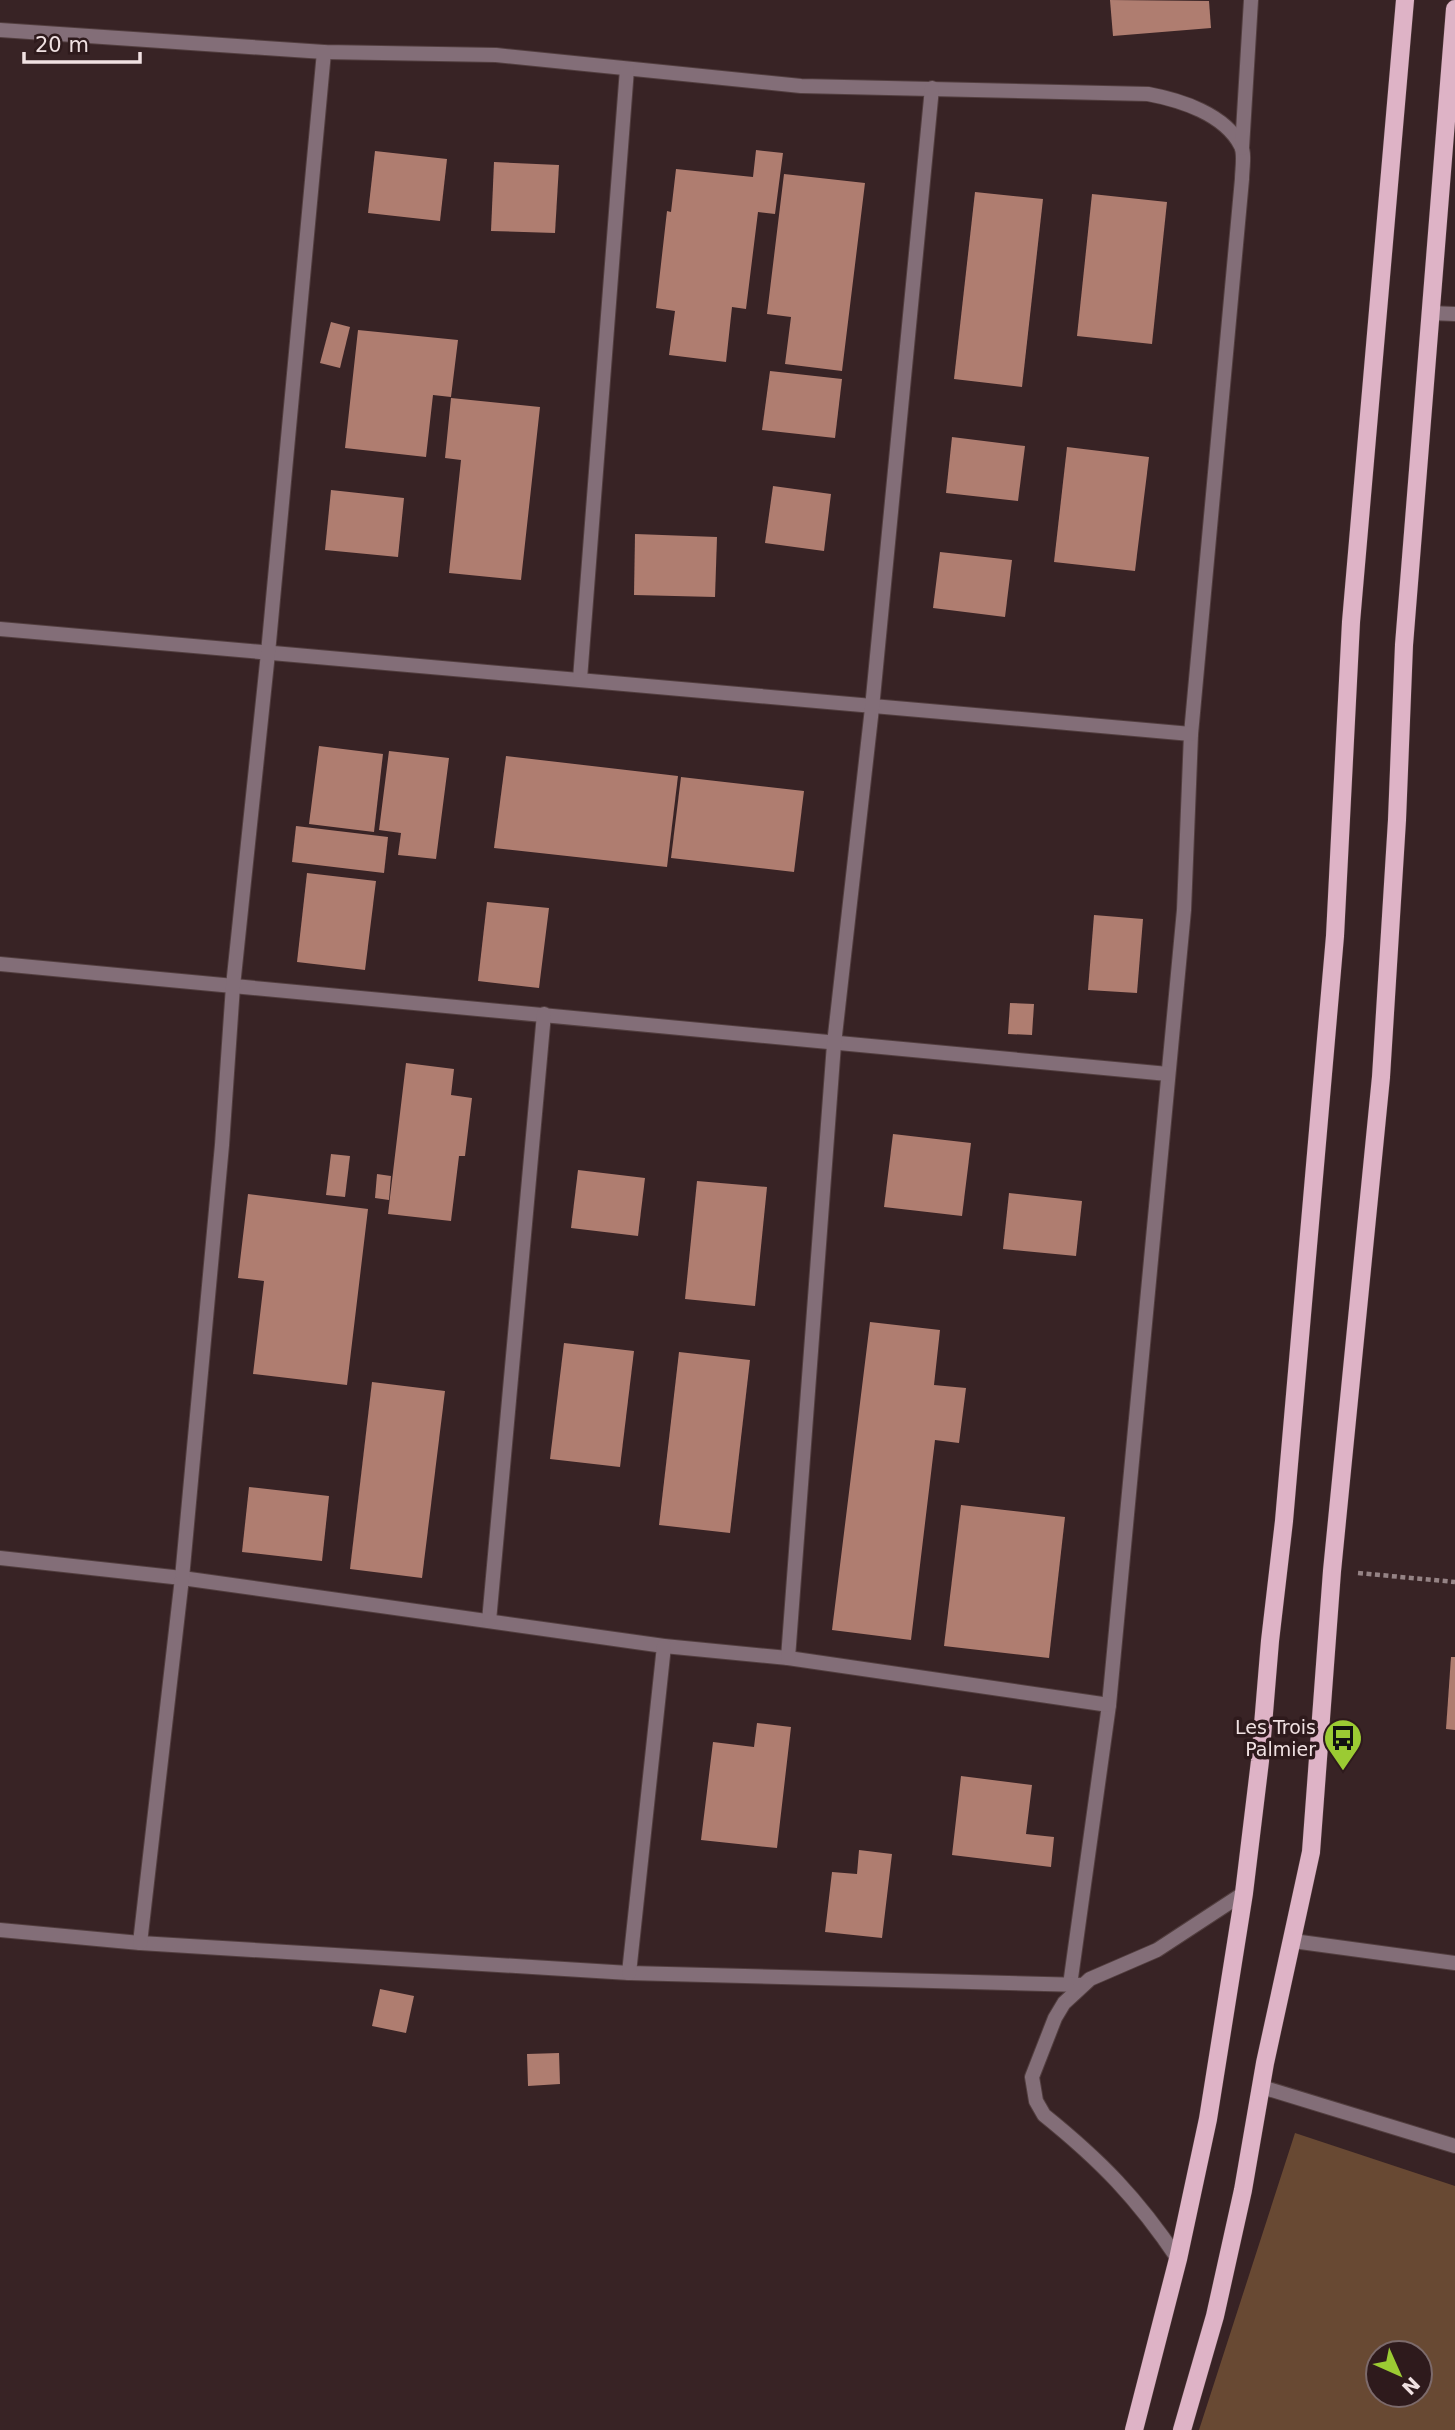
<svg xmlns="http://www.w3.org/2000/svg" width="1455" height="2430" font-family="'DejaVu Sans',sans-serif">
  <rect width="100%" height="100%" fill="#382325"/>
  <!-- green -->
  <path fill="#684933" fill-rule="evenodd" d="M1295,2133L1455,2186V2430H1199ZM1378,2353H1420V2395H1378Z"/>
  <!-- building -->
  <g fill="#af7d70">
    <path d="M1110,0L1209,1L1211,28L1113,36Z"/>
    <path d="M756,150L783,153L775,214L758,212L746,309L732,307L726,362L669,355L675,311L656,308L667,211L671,212L676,169L753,177Z"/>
    <path d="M375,151L447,159L440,221L368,213Z"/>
    <path d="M494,162L559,165L555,233L491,231Z"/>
    <path d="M784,174L865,183L842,371L785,364L791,317L767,314Z"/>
    <path d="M975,192L1043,199L1022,387L954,379Z"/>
    <path d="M1092,194L1167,202L1152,344L1077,336Z"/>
    <path d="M331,322L350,327L340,368L320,363Z"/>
    <path d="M358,330L458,340L451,397L433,395L426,457L345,448Z"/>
    <path d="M770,371L842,379L835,438L762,430Z"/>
    <path d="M451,398L540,407L521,580L449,573L461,460L445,458Z"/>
    <path d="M952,437L1025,446L1018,501L946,493Z"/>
    <path d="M1067,447L1149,457L1135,571L1054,562Z"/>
    <path d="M773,486L831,494L824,551L765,543Z"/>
    <path d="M331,490L404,498L398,557L325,550Z"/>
    <path d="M635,534L717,537L715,597L634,595Z"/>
    <path d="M940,552L1012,560L1005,617L933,608Z"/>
    <path d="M319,746L383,754L374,832L309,824Z"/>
    <path d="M389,751L449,758L436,859L398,855L401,833L379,830Z"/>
    <path d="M506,756L678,776L667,867L494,848Z"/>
    <path d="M681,777L804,791L794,872L671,858Z"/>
    <path d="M296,826L388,837L384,873L292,862Z"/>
    <path d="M307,873L376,881L365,970L297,962Z"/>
    <path d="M487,902L549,908L539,988L478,981Z"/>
    <path d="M1094,915L1143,919L1137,993L1088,990Z"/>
    <path d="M1010,1003L1034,1004L1032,1035L1008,1034Z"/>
    <path d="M406,1063L454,1069L451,1095L472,1098L465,1156H459L451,1221L388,1214Z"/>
    <path d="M893,1134L971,1143L962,1216L884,1207Z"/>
    <path d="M331,1154L350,1156L345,1197L326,1195Z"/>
    <path d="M578,1170L645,1178L638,1236L571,1228Z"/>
    <path d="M377,1174L391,1176L389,1200L375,1198Z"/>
    <path d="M697,1181L767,1187L755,1306L685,1299Z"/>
    <path d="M1009,1193L1082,1201L1076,1256L1003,1249Z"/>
    <path d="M248,1194L368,1209L347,1385L253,1374L264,1281L238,1278Z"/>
    <path d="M870,1322L940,1330L934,1385L966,1388L959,1443L935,1440L911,1640L832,1630Z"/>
    <path d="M564,1343L634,1351L620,1467L550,1459Z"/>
    <path d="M679,1352L750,1360L730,1533L659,1525Z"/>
    <path d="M372,1382L445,1391L422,1578L350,1569Z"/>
    <path d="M249,1487L329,1496L322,1561L242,1552Z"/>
    <path d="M961,1505L1065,1517L1049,1658L944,1646Z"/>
    <path d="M1451,1657H1455V1730L1446,1729Z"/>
    <path d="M757,1723L791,1727L777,1848L701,1840L713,1742L754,1747Z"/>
    <path d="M961,1776L1032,1785L1026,1834L1054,1837L1051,1867L952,1855Z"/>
    <path d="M859,1850L892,1854L882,1938L825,1932L832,1872L857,1874Z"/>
    <path d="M380,1989L414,1996L406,2033L372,2026Z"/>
    <path d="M559,2053L560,2084L528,2086L527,2054Z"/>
  </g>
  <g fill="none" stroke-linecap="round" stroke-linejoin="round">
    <defs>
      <path id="lane" d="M1262,2087L1455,2146"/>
      <g id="street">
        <path d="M0,30L324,52L496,55L801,86L1148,94C1180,100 1225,114 1241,146C1245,154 1242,170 1242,179L1191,734L1184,910L1109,1705L1070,1985"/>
        <path d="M1242,148L1251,0"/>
        <path d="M1430,313L1455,314"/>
        <path d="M0,629L1191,734"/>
        <path d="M580,679L627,69"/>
        <path d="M0,964L1168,1074"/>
        <path d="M0,1558L182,1578L664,1646L788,1658L1109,1705"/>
        <path d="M489,1621L544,1014"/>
        <path d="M788,1658L834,1044L872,708L932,88"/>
        <path d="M0,1930L140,1943L629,1973L1083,1985"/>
        <path d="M1293,1941L1455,1963"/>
        <path d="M140,1943L182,1578L222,1145L233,986L268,653L324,52"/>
        <path d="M629,1973L664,1646"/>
        <path d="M1178,2259C1137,2198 1101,2161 1044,2115L1036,2101L1032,2077L1055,2018L1064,2003L1090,1979L1157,1950L1244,1893"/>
      </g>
      <g id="primary">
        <path d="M1134,2430L1178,2259L1208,2119L1244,1893L1260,1761L1270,1641L1284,1521L1335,936L1351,622L1405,0"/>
        <path d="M1182,2430L1215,2316L1243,2190L1265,2063L1311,1852L1332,1571L1381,1077L1397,820L1404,645L1455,9"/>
      </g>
    </defs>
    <!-- lane casing -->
    <use href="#lane" stroke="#523e3f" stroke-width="16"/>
    <!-- street casing -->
    <use href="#street" stroke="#523e3f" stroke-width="16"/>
    <!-- primary casing -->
    <use href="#primary" stroke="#523e3f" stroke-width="19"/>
    <!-- path -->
    <path stroke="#958385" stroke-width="4.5" stroke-dasharray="5 3.5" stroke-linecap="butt" d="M1358,1573L1455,1582"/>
    <!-- lane -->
    <use href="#lane" stroke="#836e78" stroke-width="14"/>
    <!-- street -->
    <use href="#street" stroke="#836e78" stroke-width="14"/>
    <!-- primary -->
    <use href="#primary" stroke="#deb3c6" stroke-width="18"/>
  </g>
  <!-- icons -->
  <defs>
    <symbol id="bus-pin" viewBox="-11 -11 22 30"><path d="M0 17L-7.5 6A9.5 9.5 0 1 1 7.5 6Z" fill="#9bcb33" stroke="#2e1a1c"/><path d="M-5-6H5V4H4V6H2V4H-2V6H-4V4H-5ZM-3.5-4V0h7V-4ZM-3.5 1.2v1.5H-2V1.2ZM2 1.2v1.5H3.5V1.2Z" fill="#111"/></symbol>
  </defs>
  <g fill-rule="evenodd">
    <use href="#bus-pin" x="1321" y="1716" width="44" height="60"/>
  </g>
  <g text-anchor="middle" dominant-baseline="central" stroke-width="7" stroke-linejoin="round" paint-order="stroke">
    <!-- poi labels -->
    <g font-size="19" fill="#f0e1e2" stroke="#2e1a1c" text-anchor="end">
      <text x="1316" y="1727">Les Trois<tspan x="1316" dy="22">Palmier</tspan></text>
    </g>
  </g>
  <!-- north arrow -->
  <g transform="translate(1399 2374) rotate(135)"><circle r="33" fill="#2e1a1c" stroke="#7c6a6b" stroke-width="2"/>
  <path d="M0-5L12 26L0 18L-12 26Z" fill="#9bcb33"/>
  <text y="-10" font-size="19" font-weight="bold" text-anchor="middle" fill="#f0e1e2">N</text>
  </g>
  <!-- scale -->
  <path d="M24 52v10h116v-10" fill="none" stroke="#f0e1e2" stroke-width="3.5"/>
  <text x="35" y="52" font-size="21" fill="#f0e1e2" stroke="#2e1a1c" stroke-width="5" paint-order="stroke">20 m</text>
</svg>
